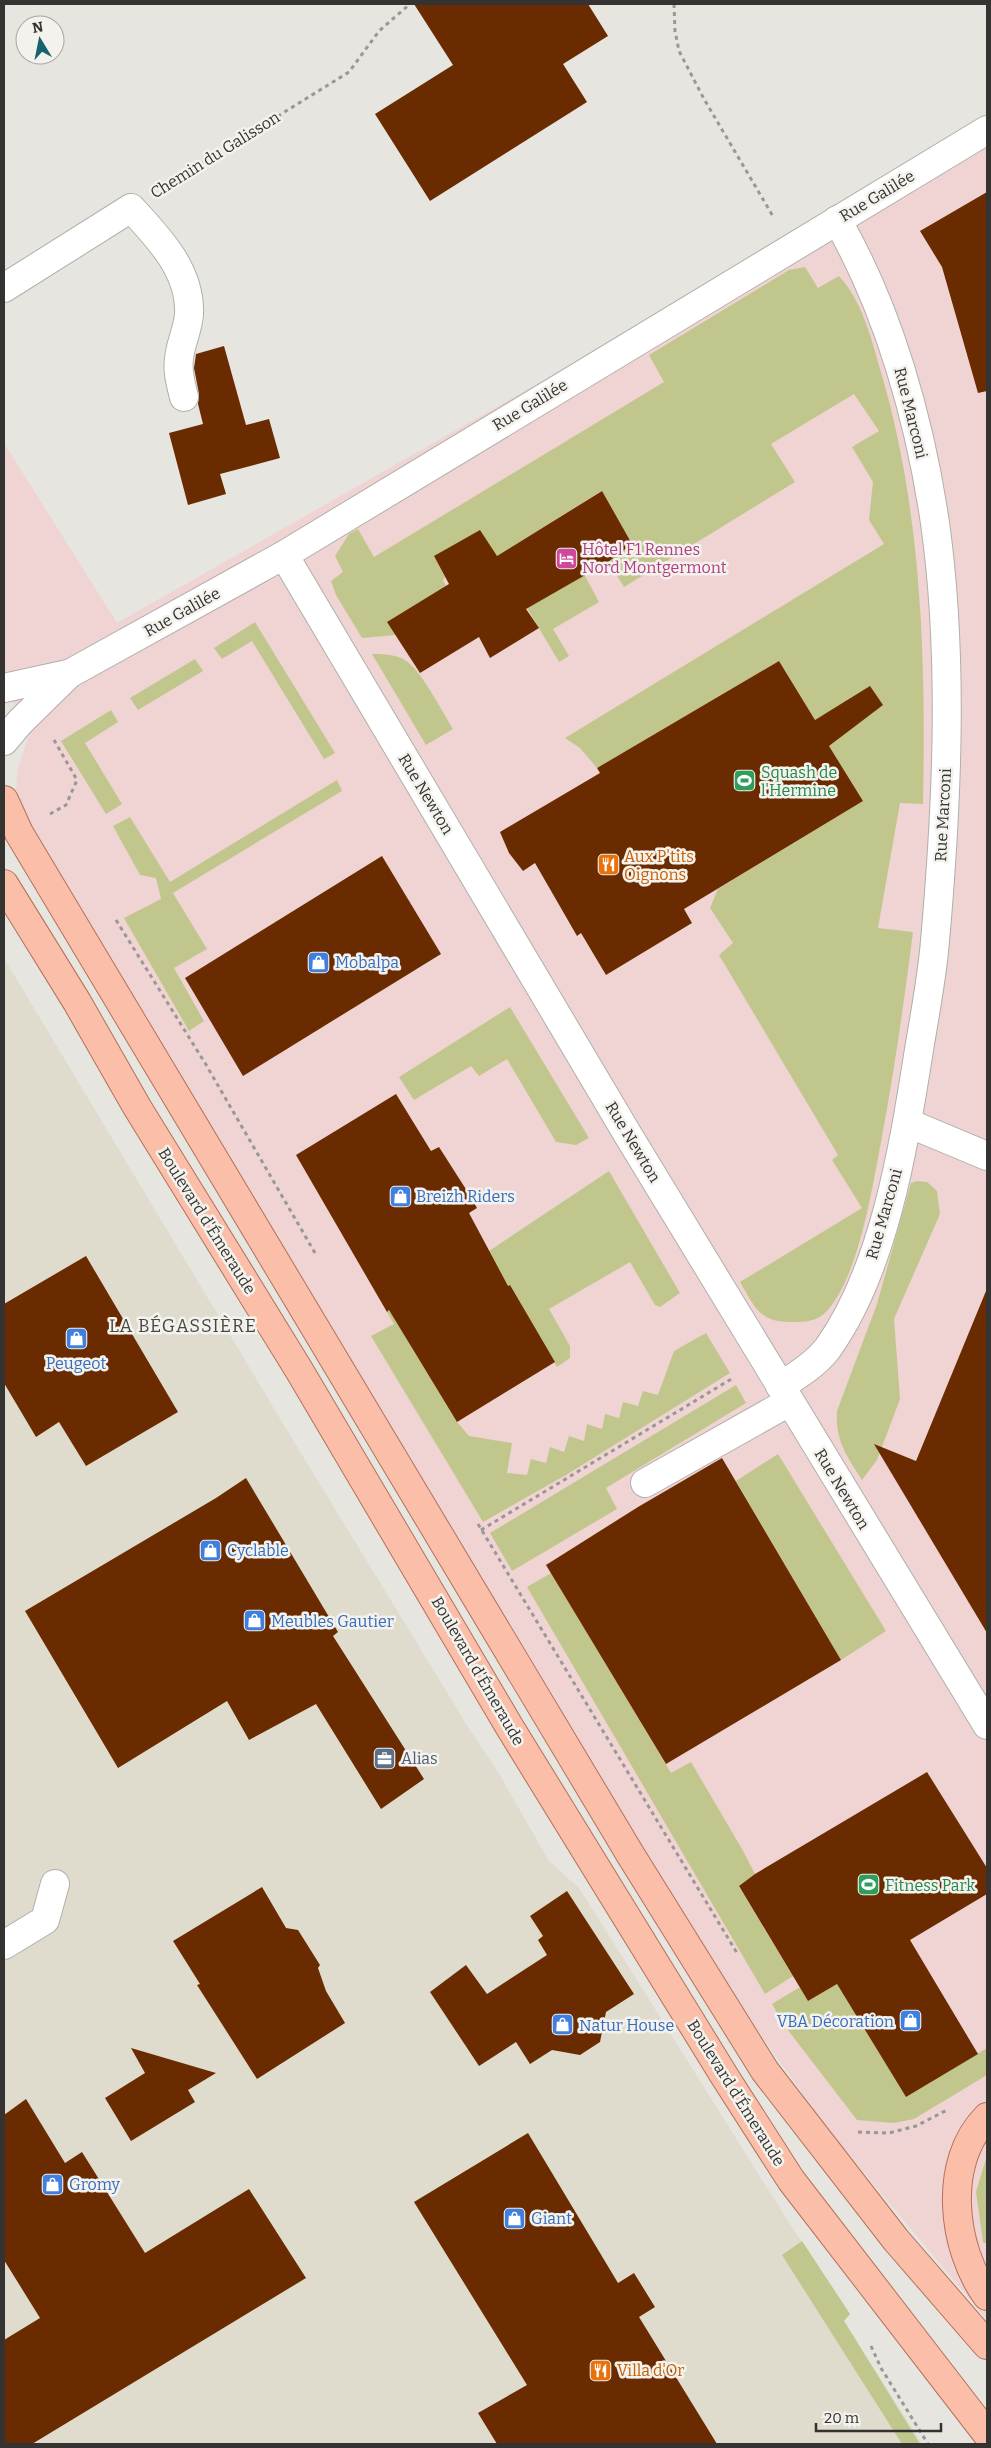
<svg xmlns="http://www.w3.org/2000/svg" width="991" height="2448" font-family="Bitter,serif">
  <rect width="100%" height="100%" fill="#e7e5df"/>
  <!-- commercial -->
  <path fill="#efd4d3" d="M987,128V2320L830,2132L748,2017L618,1808L20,811L16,788L18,768L30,733L4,686V443L117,623Z"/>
  <!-- built -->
  <path fill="#dfdbcd" d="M4,958L285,1427L470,1730L498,1772L549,1861L579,1888L795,2232L850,2314L844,2321L922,2444H4Z"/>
  <!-- green -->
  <g fill="#c1c78c">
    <path d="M805,267L818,288L839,276C862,301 871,337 880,369C922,509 926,658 923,804L900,803L878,928L913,932C904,1003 894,1073 881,1142C872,1189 859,1275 827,1311C818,1321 806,1322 793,1322C759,1323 755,1307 740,1282L862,1208L832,1160L838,1155L719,955L733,943L710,908L718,889L863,801L829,746L838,739L823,715L815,720L779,661L597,768L580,748L565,738L884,544L869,520L873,482L852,447L879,431L854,394L771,444L795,482L624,587L608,561L632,544L601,491L497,556H434L445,577L443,580L446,586L396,635L362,638L336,595L331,581L343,572L335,556L349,534L358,529L374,557L664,382L649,355L789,270Z"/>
    <path d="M584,574L599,602L553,629L569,656L559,662L527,608Z"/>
    <path d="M255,622L335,753L324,759L252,641L222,659L214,648Z"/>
    <path d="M372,654C385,654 398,654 409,663C424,676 442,711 453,729L426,745Z"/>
    <path d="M195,659L203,671L138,710L130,698Z"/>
    <path d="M111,710L118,722L85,743L122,804L106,814L61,741Z"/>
    <path d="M337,780L342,791L173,893L207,949L174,968L204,1021L189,1031L124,918L161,899L156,878L140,875L113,826L130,817L170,882Z"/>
    <path d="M510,1007L589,1138L576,1145L556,1142L507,1059L479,1076L471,1066L414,1100L399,1077Z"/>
    <path d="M609,1171L680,1293L660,1307L655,1305L630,1262L549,1309L570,1346V1358L557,1367L510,1285L409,1343L457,1422L469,1436L512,1443L507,1473L527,1475L531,1459L546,1463L550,1447L564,1452L569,1436L584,1441L587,1424L602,1429L605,1414L619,1418L623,1402L638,1406L643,1391L658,1395L674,1351L706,1333L730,1373L566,1475L483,1522L371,1336L394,1324L387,1312L489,1251Z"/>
    <path d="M917,1181L927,1182L937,1191L940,1214L894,1319L900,1399L877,1460L862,1480C847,1456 835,1441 837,1411L877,1304L911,1183Z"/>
    <path d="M736,1385L746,1403L606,1488L617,1509L512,1571L490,1533Z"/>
    <path d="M778,1454L886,1631L841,1660L736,1481Z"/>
    <path d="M551,1573L671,1773L691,1762L742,1849L755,1874L739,1887L793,1976L765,1994L527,1587Z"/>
    <path d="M837,1984L906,2097L987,2048V2075L914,2119L894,2123L857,2120L784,2025L772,2004L800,1987L808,2001Z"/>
    <path d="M987,2155V2244L983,2242L976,2192Z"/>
    <path d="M802,2241L850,2314L844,2321L920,2444H902L782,2255Z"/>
  </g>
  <!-- building -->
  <g fill="#6a2b00">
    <path d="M414,4H588L608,36L563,64L587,102L430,201L375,114L453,65Z"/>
    <path d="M987,192V391L978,393L942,267L920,231Z"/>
    <path d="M224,346L246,425L269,419L280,458L220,474L226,494L188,505L169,433L203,424L198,404L199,394L194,368L196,354Z"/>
    <path d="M602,491L632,544L608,562L526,609L539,628L490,658L479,637L420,673L387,622L449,584L434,556L480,530L497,556Z"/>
    <path d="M779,661L815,720L870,686L883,705L829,746L863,801L684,909L692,923L606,975L581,933L577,936L535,863L523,871L509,853L500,832L600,773L597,768Z"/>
    <path d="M382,856L441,954L243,1076L185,978Z"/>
    <path d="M396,1094L431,1151L439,1147L469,1194L477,1208L469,1213L508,1286L510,1285L555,1362L457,1422L389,1310L387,1312L296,1155Z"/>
    <path d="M86,1256L178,1412L86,1466L59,1422L36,1437L4,1383V1304Z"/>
    <path d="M986,1291H987V1633L874,1444L916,1461Z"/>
    <path d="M722,1458L841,1660L666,1764L546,1565L638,1507Z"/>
    <path d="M246,1478L338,1632L333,1636L424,1779L381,1809L316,1704L249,1740L227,1701L118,1768L25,1611L216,1498Z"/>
    <path d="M927,1772L987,1868V1894L910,1940L978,2054L906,2097L837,1984L808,2001L739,1886L755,1874Z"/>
    <path d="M262,1887L286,1928L298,1930L320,1965L318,1968L326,1991L345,2023L257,2079L197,1985L200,1984L173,1941Z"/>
    <path d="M567,1891L634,1994L606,2012L600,2042L580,2055L552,2050L530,2064L516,2042L479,2066L430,1992L466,1965L487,1994L547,1955L538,1940L543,1936L530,1916Z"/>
    <path d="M131,2048L216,2073L188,2090L195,2102L131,2141L105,2098L145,2073Z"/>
    <path d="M26,2099L65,2163L82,2152L145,2253L249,2189L306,2278L32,2444H4V2340L40,2318L4,2260V2115Z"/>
    <path d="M528,2133L618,2283L634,2273L655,2307L639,2317L717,2444H497L478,2413L527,2385L414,2202Z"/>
  </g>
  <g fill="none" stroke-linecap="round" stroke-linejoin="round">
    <defs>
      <g id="minor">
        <path d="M4,288L131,208C158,237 191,271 189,314C188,330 180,344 179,359C177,372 181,385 184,397"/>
        <path d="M284,555L628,1135L987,1725"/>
        <path d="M4,688L68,674"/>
        <path d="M4,741L20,722L69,674L284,555L987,130"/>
        <path d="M908,1123L987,1156"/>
        <path d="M780,1386C797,1376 816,1364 828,1348C884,1269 903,1150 918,1056C924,1018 932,979 935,941C947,806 954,658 935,523C920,421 889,310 837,220"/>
        <path d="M645,1483L789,1402"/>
        <path d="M4,1945L45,1920L55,1884"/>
      </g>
      <g id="major">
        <path d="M4,800L19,833L630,1854L765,2071L896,2240L987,2345"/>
        <path d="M4,884L77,1002L137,1107L299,1370L509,1726L725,2077L791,2180L987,2434"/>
        <path d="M987,2117C942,2162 952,2248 987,2296"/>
      </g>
    </defs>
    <!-- minor casing -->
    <use href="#minor" stroke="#b0afa9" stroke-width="30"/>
    <!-- major casing -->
    <use href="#major" stroke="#b37159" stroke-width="30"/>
    <!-- path -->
    <g stroke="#9a9894" stroke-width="3" stroke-dasharray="4 4" stroke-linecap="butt">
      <path d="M674,4L675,31L679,51L704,99L774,218"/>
      <path d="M162,188L349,72L379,31L410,4"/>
      <path d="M50,814L66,805L77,780L54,740"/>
      <path d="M116,920L205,1063L315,1253"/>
      <path d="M478,1524L737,1953"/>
      <path d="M481,1530L733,1378"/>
      <path d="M858,2132L889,2133L916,2126L947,2110"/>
      <path d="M871,2346L881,2368L928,2444"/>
    </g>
    <!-- minor -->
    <use href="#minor" stroke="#fff" stroke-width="28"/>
    <!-- major -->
    <use href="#major" stroke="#fbbea9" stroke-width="28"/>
  </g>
  <!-- icons -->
  <defs>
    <symbol id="hotel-square" viewBox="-11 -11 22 22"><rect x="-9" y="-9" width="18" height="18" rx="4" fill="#d1479c" stroke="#f4f2ec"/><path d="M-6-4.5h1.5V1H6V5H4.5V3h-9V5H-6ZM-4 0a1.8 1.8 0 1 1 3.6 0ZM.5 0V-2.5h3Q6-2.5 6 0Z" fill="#fff"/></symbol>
    <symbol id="stadium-square" viewBox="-11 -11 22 22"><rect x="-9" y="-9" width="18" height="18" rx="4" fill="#2e9e5b" stroke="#f4f2ec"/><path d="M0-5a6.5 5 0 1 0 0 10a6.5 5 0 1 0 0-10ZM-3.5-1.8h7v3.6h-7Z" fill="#fff"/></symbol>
    <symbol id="restaurant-square" viewBox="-11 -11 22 22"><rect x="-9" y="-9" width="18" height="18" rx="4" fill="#e8710a" stroke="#f4f2ec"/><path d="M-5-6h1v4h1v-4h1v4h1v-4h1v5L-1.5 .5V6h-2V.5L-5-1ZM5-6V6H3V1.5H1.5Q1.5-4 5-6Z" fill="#fff"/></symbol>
    <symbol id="shop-square" viewBox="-11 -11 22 22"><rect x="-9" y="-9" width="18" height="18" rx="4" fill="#3f7fe0" stroke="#f4f2ec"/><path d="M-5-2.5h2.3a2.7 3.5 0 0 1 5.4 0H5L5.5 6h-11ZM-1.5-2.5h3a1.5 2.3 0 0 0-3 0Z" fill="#fff"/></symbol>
    <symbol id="office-square" viewBox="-11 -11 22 22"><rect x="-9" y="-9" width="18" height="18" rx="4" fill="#5c6f8a" stroke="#f4f2ec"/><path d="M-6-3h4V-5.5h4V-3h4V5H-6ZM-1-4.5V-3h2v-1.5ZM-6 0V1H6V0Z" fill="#fff"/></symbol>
  </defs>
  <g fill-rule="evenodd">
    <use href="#hotel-square" x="554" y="546" width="25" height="25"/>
    <use href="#stadium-square" x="732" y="768" width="25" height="25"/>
    <use href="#restaurant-square" x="596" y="852" width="25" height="25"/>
    <use href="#shop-square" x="306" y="950" width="25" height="25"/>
    <use href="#shop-square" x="388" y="1184" width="25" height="25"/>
    <use href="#shop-square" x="64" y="1326" width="25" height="25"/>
    <use href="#shop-square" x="198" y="1538" width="25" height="25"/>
    <use href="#shop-square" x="242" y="1608" width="25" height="25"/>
    <use href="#office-square" x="372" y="1746" width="25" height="25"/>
    <use href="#stadium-square" x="856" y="1872" width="25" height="25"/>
    <use href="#shop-square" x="898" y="2008" width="25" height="25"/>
    <use href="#shop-square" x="550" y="2012" width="25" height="25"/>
    <use href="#shop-square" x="40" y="2172" width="25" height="25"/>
    <use href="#shop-square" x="502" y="2206" width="25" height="25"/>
    <use href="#restaurant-square" x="588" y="2358" width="25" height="25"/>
  </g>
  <g text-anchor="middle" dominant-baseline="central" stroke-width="5" stroke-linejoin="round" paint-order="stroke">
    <!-- street labels -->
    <g font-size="16" fill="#343331" stroke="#f4f2ec">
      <text transform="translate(215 155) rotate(-32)">Chemin du Galisson</text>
      <text transform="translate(877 196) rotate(-31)">Rue Galilée</text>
      <text transform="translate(530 405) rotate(-31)">Rue Galilée</text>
      <text transform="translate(911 413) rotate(76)">Rue Marconi</text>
      <text transform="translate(182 612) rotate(-29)">Rue Galilée</text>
      <text transform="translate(426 794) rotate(59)">Rue Newton</text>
      <text transform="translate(943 815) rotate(-87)">Rue Marconi</text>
      <text transform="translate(633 1142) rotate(59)">Rue Newton</text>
      <text transform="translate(884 1214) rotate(-74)">Rue Marconi</text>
      <text transform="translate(207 1221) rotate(58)">Boulevard d'Émeraude</text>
      <text transform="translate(842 1489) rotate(59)">Rue Newton</text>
      <text transform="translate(478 1671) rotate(60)">Boulevard d'Émeraude</text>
      <text transform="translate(736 2093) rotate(58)">Boulevard d'Émeraude</text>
    </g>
    <!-- hotel labels -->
    <g font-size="16" fill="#b23c85" stroke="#f4f2ec" text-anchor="start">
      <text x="582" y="549">Hôtel F1 Rennes<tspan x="582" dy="18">Nord Montgermont</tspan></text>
    </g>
    <!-- leisure labels -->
    <g font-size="16" fill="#27864d" stroke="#f4f2ec" text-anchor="start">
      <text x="761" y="772">Squash de<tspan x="761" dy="18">l'Hermine</tspan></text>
      <text x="885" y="1885">Fitness Park</text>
    </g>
    <!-- food labels -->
    <g font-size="16" fill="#c56008" stroke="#f4f2ec" text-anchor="start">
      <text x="624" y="856">Aux P'tits<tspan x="624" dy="18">Oignons</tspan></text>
      <text x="617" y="2370">Villa d'Or</text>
    </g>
    <!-- shop labels -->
    <g font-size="16" fill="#366cbe" stroke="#f4f2ec" text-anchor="start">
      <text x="335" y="962">Mobalpa</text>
      <text x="416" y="1196">Breizh Riders</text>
      <text x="76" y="1363" text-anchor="middle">Peugeot</text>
      <text x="227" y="1550">Cyclable</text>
      <text x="271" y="1621">Meubles Gautier</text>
      <text x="894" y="2021" text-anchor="end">VBA Décoration</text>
      <text x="579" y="2025">Natur House</text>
      <text x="69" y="2184">Gromy</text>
      <text x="531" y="2218">Giant</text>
    </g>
    <!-- service labels -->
    <g font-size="16" fill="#4e5e75" stroke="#f4f2ec" text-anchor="start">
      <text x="401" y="1758">Alias</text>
    </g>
    <!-- neighbourhood labels -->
    <g font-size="18" letter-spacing="1" fill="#494742" stroke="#f4f2ec">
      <text x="183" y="1326">LA BÉGASSIÈRE</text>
    </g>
  </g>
  <!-- border -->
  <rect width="991" height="2448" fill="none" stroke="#343331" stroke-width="10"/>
  <!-- north arrow -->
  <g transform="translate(40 40) rotate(350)"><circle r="24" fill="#f4f2ec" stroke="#a7a6a1"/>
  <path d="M0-4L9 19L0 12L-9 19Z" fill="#186270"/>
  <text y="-8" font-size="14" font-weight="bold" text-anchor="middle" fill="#343331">N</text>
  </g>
  <!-- scale -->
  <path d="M816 2423v8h125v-8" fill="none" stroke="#343331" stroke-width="2.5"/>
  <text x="824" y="2423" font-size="15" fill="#343331" stroke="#f4f2ec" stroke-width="4" paint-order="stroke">20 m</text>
</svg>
